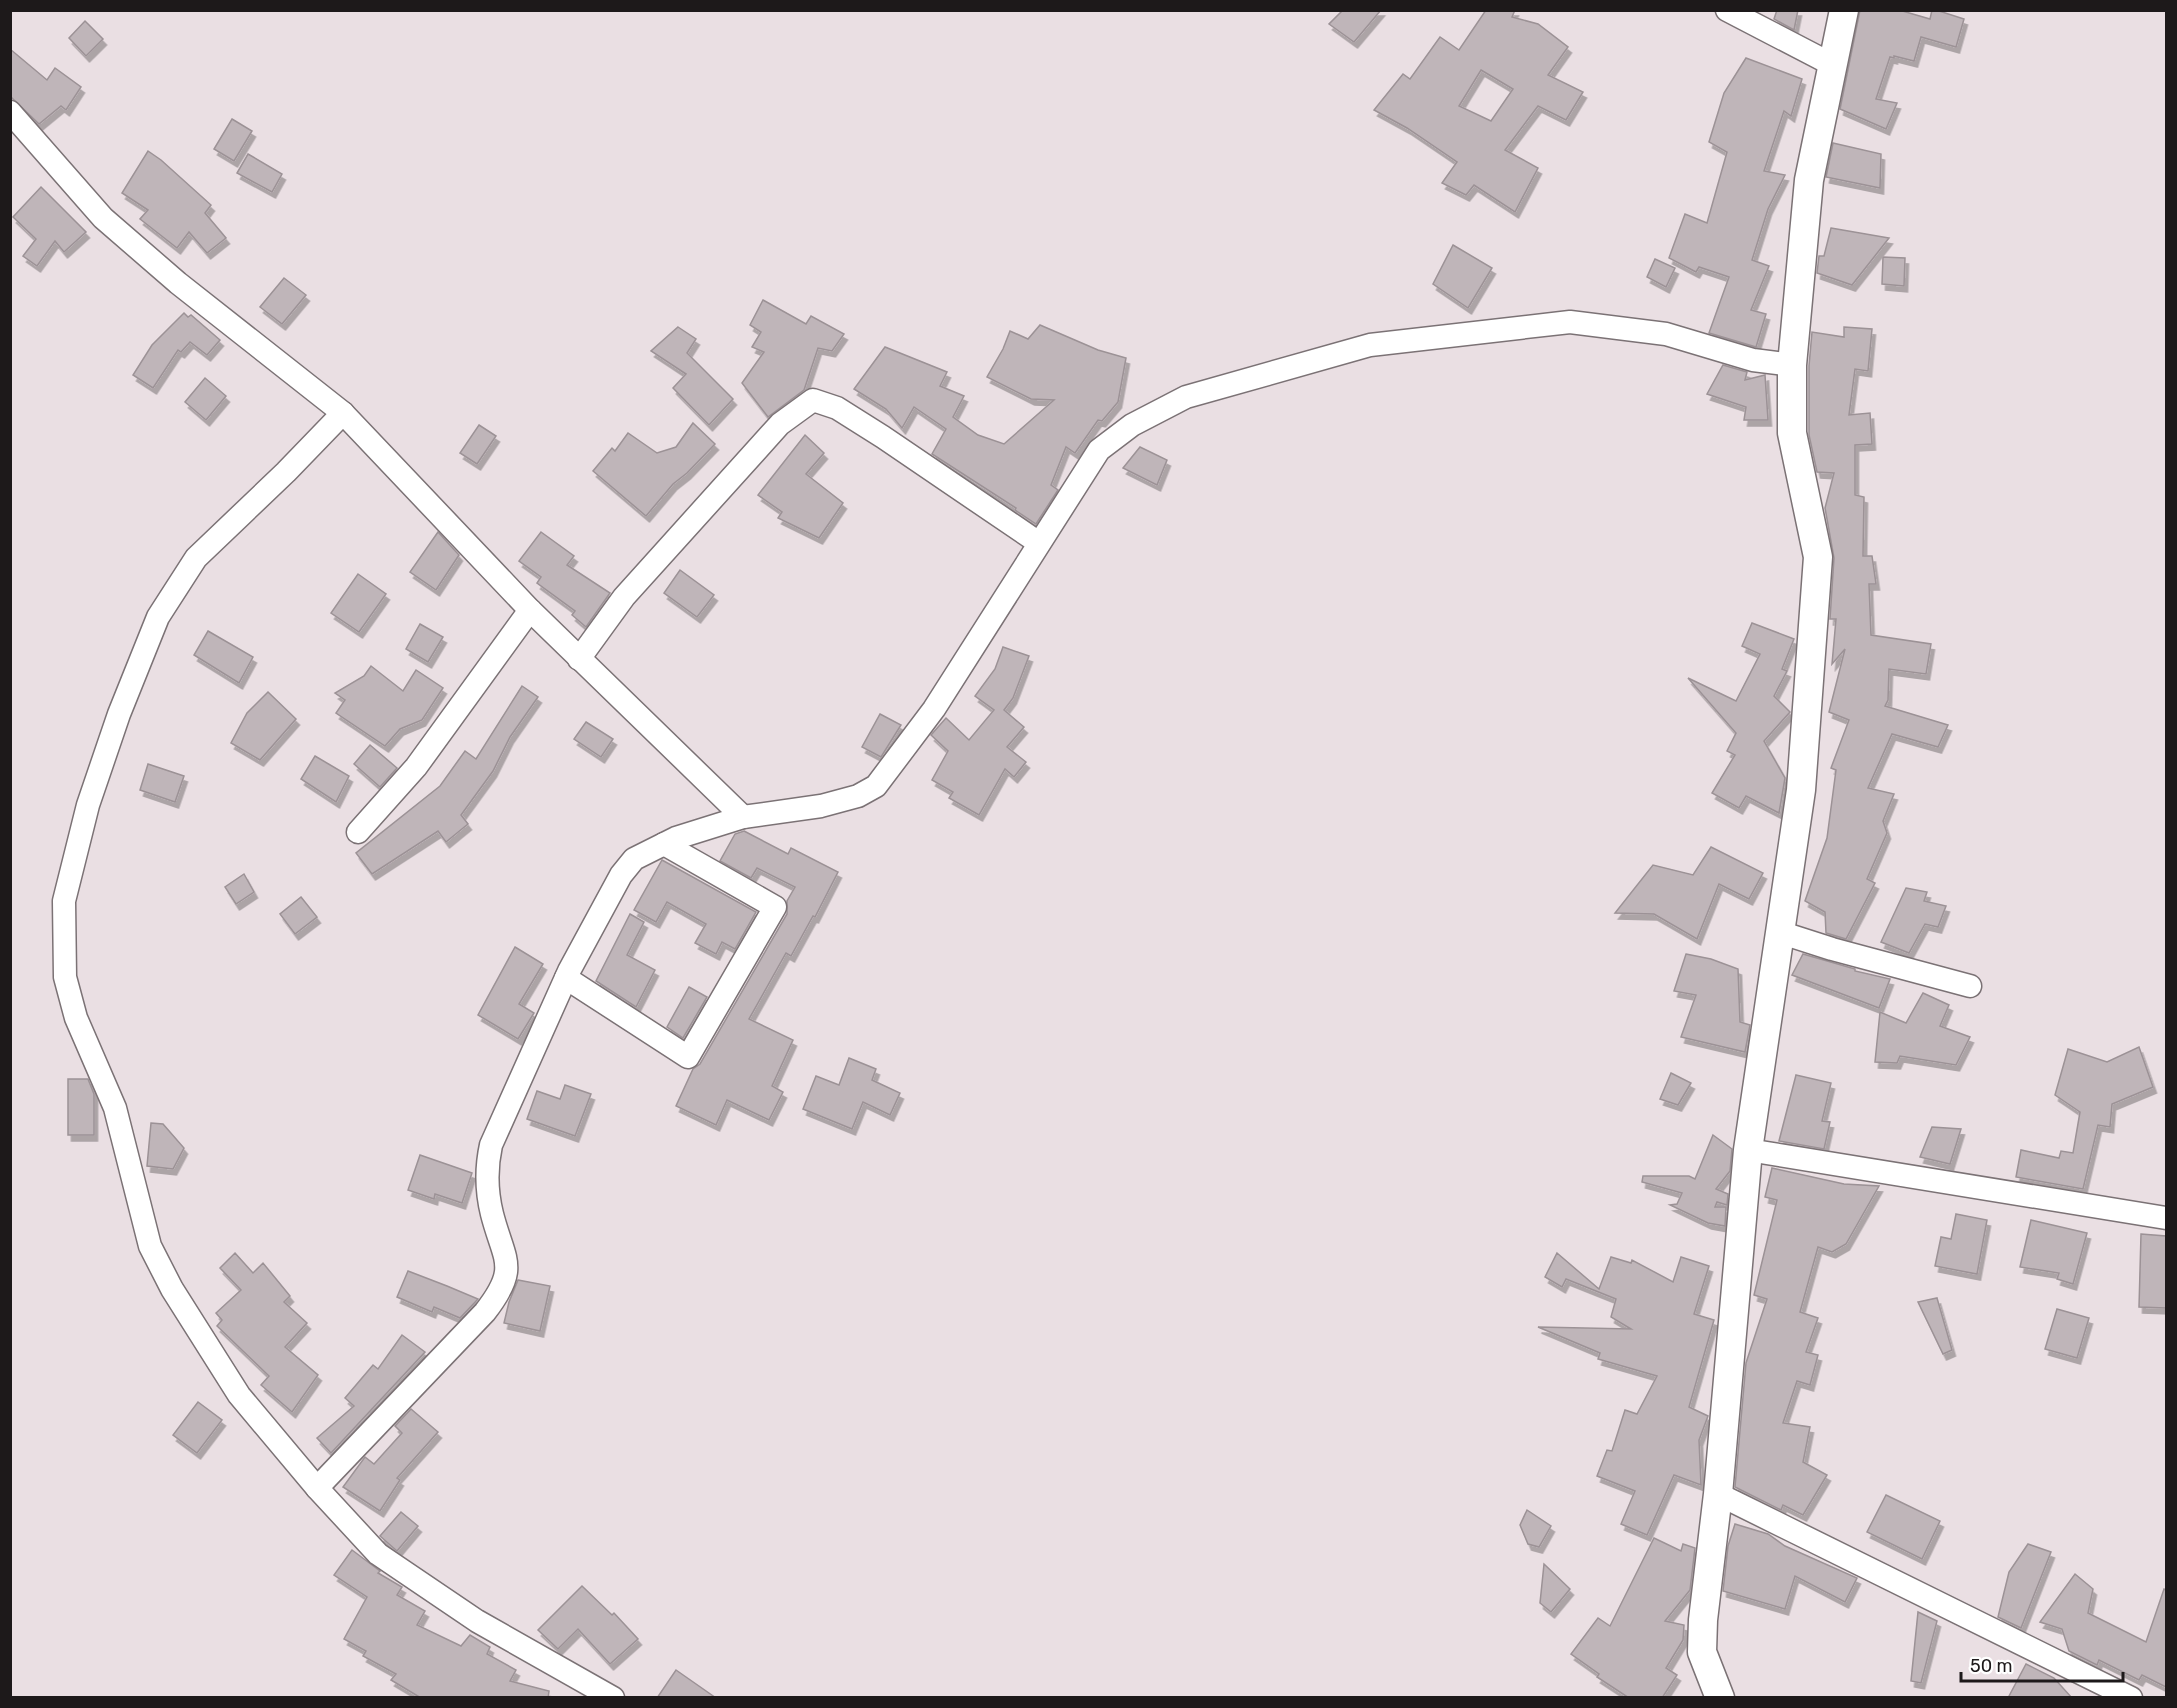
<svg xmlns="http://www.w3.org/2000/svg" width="2177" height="1708" font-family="Rubik,sans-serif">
  <defs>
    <filter id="shadow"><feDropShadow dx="3.5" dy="6" stdDeviation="0" flood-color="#0004"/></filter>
  </defs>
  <rect width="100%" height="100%" fill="#eadfe3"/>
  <!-- building -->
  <g fill="#bfb5b9" stroke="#9c9296" stroke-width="1.5" fill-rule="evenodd" filter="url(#shadow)">
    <path d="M1343,10H1381L1354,42L1329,24Z"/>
    <path d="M1486,10H1515L1512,17L1538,24L1568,47L1548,75L1583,92L1566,120L1538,106L1505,150L1538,168L1515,212L1474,185L1466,195L1442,183L1457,162L1407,128L1374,110L1403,74L1410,79L1440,37L1459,50ZM1481,70L1513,89L1491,121L1459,106Z"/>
    <path d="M1777,10H1798L1794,30L1774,19Z"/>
    <path d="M1860,10H1899L1930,19L1932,10H1936L1964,19L1956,47L1921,37L1914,61L1894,56V58L1890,57L1876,99L1897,103L1886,129L1840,109Z"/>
    <path d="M85,21L103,39L86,56L69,38Z"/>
    <path d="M10,49L47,80L55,68L81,87L66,110L61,106L39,124L13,99L10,96Z"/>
    <path d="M1746,58L1802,79L1791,116L1784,111L1764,171L1785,175L1768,209L1752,260L1769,266L1751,310L1766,314L1756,347L1709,333L1729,277L1699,267L1696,272L1669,258L1685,214L1707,223L1727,152L1709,142L1724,93Z"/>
    <path d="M232,119L252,131L234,161L214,149Z"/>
    <path d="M1833,143L1881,154L1880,188L1826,177Z"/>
    <path d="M148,151L161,160L211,205L205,213L226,238L207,253L189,232L177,248L140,219L148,210L122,193Z"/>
    <path d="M248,154L282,174L272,192L237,173Z"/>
    <path d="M41,187L86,232L64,252L55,241L37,266L23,256L36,239L13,217Z"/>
    <path d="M1831,228L1889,238L1852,285L1817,273L1819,256H1824Z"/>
    <path d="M1453,245L1492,268L1468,308L1433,284Z"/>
    <path d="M1883,257L1905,258L1904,286L1882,284Z"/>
    <path d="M1655,259L1675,268L1666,287L1647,277Z"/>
    <path d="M284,278L306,295L282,324L260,307Z"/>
    <path d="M763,300L806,324L811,316L844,334L832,351L818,348L804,390L768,417L742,383L764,352L752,347L761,332L750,325Z"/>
    <path d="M184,313L188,317L191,315L220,340L207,355L190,342L181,352L178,350L153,388L133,375L152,345Z"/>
    <path d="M1040,325L1098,350L1126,358L1118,402L1102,421L1098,420L1075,453L1066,447L1051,485L1058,490L1036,524L1015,510L1016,508L932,454L946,429L914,407L902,428L886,409L854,389L885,347L947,372L940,386L964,396L953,417L978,435L1004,444L1054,400L1031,399L987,377L1003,349L1010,331L1028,339Z"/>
    <path d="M678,327L696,339L687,353L733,399L709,425L673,388L686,374L651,351Z"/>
    <path d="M1844,327L1872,329L1868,371L1855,369L1849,415L1870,413L1872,444L1855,445V495L1864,497L1863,556H1872L1876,584H1869L1871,635L1931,644L1926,674L1889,669L1888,700L1885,706L1948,725L1938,747L1892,734L1868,788L1894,794L1883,821L1887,833L1867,879L1875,883L1846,939L1826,933L1825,912L1805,901L1827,838L1836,770L1831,768L1849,720L1829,712L1845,649L1832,664L1836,619H1830L1834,558L1825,508L1834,473L1817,472L1809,435V366L1812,332L1844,337Z"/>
    <path d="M1723,365L1747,372L1745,380L1765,375L1768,420H1744L1746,407L1707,394Z"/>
    <path d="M205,378L226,396L206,420L185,402Z"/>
    <path d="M693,423L715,444L687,473L673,484L646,516L593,471L612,448L615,451L628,433L657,453L676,447Z"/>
    <path d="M479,425L496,436L477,464L460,453Z"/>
    <path d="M805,435L824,453L806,474L843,503L819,538L778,518L782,512L758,495Z"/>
    <path d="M1140,447L1167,460L1157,485L1123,468Z"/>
    <path d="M438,532L459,555L436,590L410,572Z"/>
    <path d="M541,532L574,556L567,565L610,593L586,627L572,615L575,611L537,583L541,577L519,561Z"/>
    <path d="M680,570L714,595L697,617L664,593Z"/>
    <path d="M358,574L386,594L359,632L331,613Z"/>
    <path d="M1752,623L1794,639L1782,669L1787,671L1774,696L1790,712L1764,741L1785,778L1779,813L1746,796L1739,808L1712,793L1735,755L1727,751L1736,733L1688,678L1736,701L1760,654L1742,646Z"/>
    <path d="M420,624L443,637L428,662L406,649Z"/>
    <path d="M208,631L253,657L239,683L194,655Z"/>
    <path d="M1003,647L1029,656L1013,698L1004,710L1024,727L1007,747L1026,762L1014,777L1005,769L979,815L949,798L953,792L932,780L948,751L931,735L946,718L969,740L994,710L975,696L995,669Z"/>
    <path d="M371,666L403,691L416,670L443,688L422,720L400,729L385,746L336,713L345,700L335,693L364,676Z"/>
    <path d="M522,686L538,697L510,737L493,771L461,815L468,824L446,842L438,831L372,874L356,853L440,786L465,751L476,759Z"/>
    <path d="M268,692L296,719L260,760L231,743L247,713Z"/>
    <path d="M880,714L901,725L881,757L862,747Z"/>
    <path d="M586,722L613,739L601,757L574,739Z"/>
    <path d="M370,745L397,768L380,787L354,764Z"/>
    <path d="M315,756L349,776L336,802L301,779Z"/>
    <path d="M148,764L184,776L175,802L140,790Z"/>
    <path d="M744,831L788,854L791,848L838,872L815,917L813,916L791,956L786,953L749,1019L793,1040L772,1086L783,1092L769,1120L727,1100L716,1125L676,1106L693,1069L700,1064L787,914V901L795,887L757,868L751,878L720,861L735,834Z"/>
    <path d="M1711,847L1763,873L1749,899L1719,884L1697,939L1654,914L1615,913L1653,865L1693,875Z"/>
    <path d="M662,860L756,912L735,949L722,942L716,954L695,943L706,924L667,902L656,922L634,910Z"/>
    <path d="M244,874L254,892L236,904L225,887Z"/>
    <path d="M1906,888L1927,892L1924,901L1946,906L1938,927L1925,924L1909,953L1881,942Z"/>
    <path d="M301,897L317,917L295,934L280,914Z"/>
    <path d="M630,914L644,922L627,955L655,970L636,1007L596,981Z"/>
    <path d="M515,947L543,964L519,1004L534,1013L518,1039L478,1015Z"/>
    <path d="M1686,954L1711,959L1738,969L1740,1022L1750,1025L1745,1052L1681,1037L1696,995L1674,991Z"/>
    <path d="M1803,954L1855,969V971L1890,979L1879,1008L1792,975Z"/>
    <path d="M689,987L707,997L683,1038L667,1027Z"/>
    <path d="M1923,993L1949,1005L1940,1026L1970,1037L1956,1065L1900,1056L1897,1063L1875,1062L1880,1012L1906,1023Z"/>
    <path d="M2139,1047L2153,1087L2112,1104L2110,1127L2098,1125L2083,1189L2016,1177L2021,1150L2059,1158L2061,1151L2073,1153L2080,1112L2055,1095L2068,1049L2107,1062Z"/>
    <path d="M849,1058L876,1069L872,1080L900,1093L890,1115L863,1102L852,1129L803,1109L816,1076L839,1085Z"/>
    <path d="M1671,1073L1691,1083L1678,1105L1660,1099Z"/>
    <path d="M1796,1075L1831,1083L1822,1121L1830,1122L1824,1149L1779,1141Z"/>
    <path d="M68,1079H88L94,1094V1135H68Z"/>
    <path d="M565,1085L591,1094L575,1136L527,1119L537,1091L560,1099Z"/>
    <path d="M151,1123L163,1124L184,1148L173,1169L147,1166Z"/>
    <path d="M1932,1127L1961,1129L1950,1164L1920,1157Z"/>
    <path d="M1713,1135L1732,1149L1730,1171L1716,1189L1728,1194L1727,1205L1717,1202L1715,1207H1726L1725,1226L1708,1223L1670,1205L1677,1204L1682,1193L1642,1182L1643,1176H1689L1695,1179Z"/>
    <path d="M420,1155L472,1173L462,1203L435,1194L434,1199L408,1190Z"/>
    <path d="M1772,1168L1844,1184L1879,1186L1846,1244L1832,1252L1818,1247L1800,1312L1818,1318L1806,1352L1818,1355L1810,1385L1797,1381L1783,1423L1810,1427L1803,1462L1827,1475L1803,1515L1783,1505L1781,1510L1735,1487L1746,1363L1767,1299L1754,1295L1777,1200L1765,1197Z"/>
    <path d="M1956,1214L1987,1220L1977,1274L1935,1266L1941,1237L1951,1239Z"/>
    <path d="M2031,1220L2087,1233L2073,1284L2057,1279L2059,1273L2020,1267Z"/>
    <path d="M2141,1234L2166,1236V1308L2139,1307Z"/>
    <path d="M235,1253L253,1273L263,1263L290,1296L284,1302L307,1323L285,1347L318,1375L292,1412L261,1385L269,1376L217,1326L222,1320L216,1313L241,1290L220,1268Z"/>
    <path d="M1557,1253L1599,1289L1611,1257L1631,1263L1632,1260L1673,1282L1681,1257L1709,1266L1694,1314L1714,1320L1689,1407L1708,1416L1699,1440L1701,1485L1674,1475L1647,1535L1621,1524L1635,1491L1597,1476L1607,1450L1612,1451L1625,1410L1637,1414L1657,1376L1598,1359L1600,1353L1538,1327L1631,1329L1611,1317L1616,1299L1566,1279L1562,1287L1545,1277Z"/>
    <path d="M408,1271L447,1286L478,1299L460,1318L434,1307L432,1312L397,1297Z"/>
    <path d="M518,1280L550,1286L540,1331L504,1323L509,1302Z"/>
    <path d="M1937,1298L1952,1350L1943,1354L1918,1302Z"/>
    <path d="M2057,1309L2089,1318L2077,1358L2045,1349Z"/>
    <path d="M402,1335L425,1352L331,1453L317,1438L354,1406L345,1398L373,1365L378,1369Z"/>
    <path d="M198,1402L222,1420L197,1453L173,1435Z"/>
    <path d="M411,1409L438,1432L397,1478L400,1480L380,1511L343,1487L365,1457L374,1464L402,1433L395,1426Z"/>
    <path d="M1886,1495L1940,1521L1922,1559L1867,1532Z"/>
    <path d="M1527,1510L1551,1526L1539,1547L1528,1544L1520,1525Z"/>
    <path d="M401,1512L418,1526L397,1551L380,1536Z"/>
    <path d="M1735,1524L1768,1534L1785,1546L1857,1578L1845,1602L1795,1576L1785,1609L1723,1591L1728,1546Z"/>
    <path d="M1654,1538L1681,1551L1683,1544L1695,1548L1690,1590L1665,1621L1684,1625L1683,1640L1666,1668L1677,1675L1662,1698H1629L1597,1677L1599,1674L1571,1654L1598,1618L1610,1626Z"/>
    <path d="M2028,1544L2051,1552L2021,1628L1998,1617L2009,1572Z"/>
    <path d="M352,1550L380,1571L378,1573L402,1587L397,1595L425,1611L417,1625L461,1646L470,1635L490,1647L487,1654L516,1670L510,1681L549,1691L548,1698H421L391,1680L396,1674L363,1656L366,1651L344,1639L367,1597L334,1575Z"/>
    <path d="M1544,1564L1570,1589L1551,1612L1540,1603Z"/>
    <path d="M2075,1574L2093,1589L2088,1613L2146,1642L2164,1589L2166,1590V1687L2142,1675L2139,1680L2099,1660L2097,1665L2069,1651L2062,1629L2040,1622Z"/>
    <path d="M582,1586L612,1615L614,1613L638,1639L610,1664L578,1629L558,1649L538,1630Z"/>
    <path d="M1918,1612L1937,1621L1921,1683L1911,1681Z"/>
    <path d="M2026,1664L2054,1678L2072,1698H2008Z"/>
    <path d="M676,1670L716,1698H657Z"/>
  </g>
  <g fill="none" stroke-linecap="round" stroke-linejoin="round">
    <defs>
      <g id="minor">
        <path d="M1727,10L1833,65"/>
        <path d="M10,112L103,218L178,283L343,413L530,610L743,817"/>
        <path d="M343,413L286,472L196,558L158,617L119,714L88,805L64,901L65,977L76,1018L115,1108L150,1246L172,1289L239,1395L317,1488L378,1554L477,1621L613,1698"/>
        <path d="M579,659L624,597L780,424L813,400L837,408L883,437L1039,543"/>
        <path d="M358,832L416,767L530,610"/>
        <path d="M1779,932L1832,949L1970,986"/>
        <path d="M566,978L688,1057L775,907L664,844"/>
        <path d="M1748,1150L2166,1218"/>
        <path d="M317,1488L485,1312C520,1267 504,1261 492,1214C486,1190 486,1168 491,1145L569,971L621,875L634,859L676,838L743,817L821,806L858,796L876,786L934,709L1099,450L1132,425L1186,397L1370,345L1570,322L1666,334L1753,360L1792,365"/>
        <path d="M1718,1494L2131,1698"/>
      </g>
      <path id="tertiary" d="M1720,1698L1702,1652L1703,1620L1718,1494L1748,1150L1801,790L1818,557L1792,433V365L1809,180L1844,10"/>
    </defs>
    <!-- minor casing -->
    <use href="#minor" stroke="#7b7275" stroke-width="25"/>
    <!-- tertiary casing -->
    <use href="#tertiary" stroke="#7b7275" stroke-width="31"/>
    <!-- minor -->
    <use href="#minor" stroke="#fff" stroke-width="22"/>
    <!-- tertiary -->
    <use href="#tertiary" stroke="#fff" stroke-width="28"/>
  </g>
  <!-- border -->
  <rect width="2177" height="1708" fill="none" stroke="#1d191a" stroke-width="24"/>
  <!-- scale -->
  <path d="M1961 1672v9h162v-9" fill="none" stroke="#1d191a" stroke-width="3"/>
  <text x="1970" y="1672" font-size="18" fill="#1d191a" stroke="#ffffff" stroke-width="4.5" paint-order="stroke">50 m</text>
</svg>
